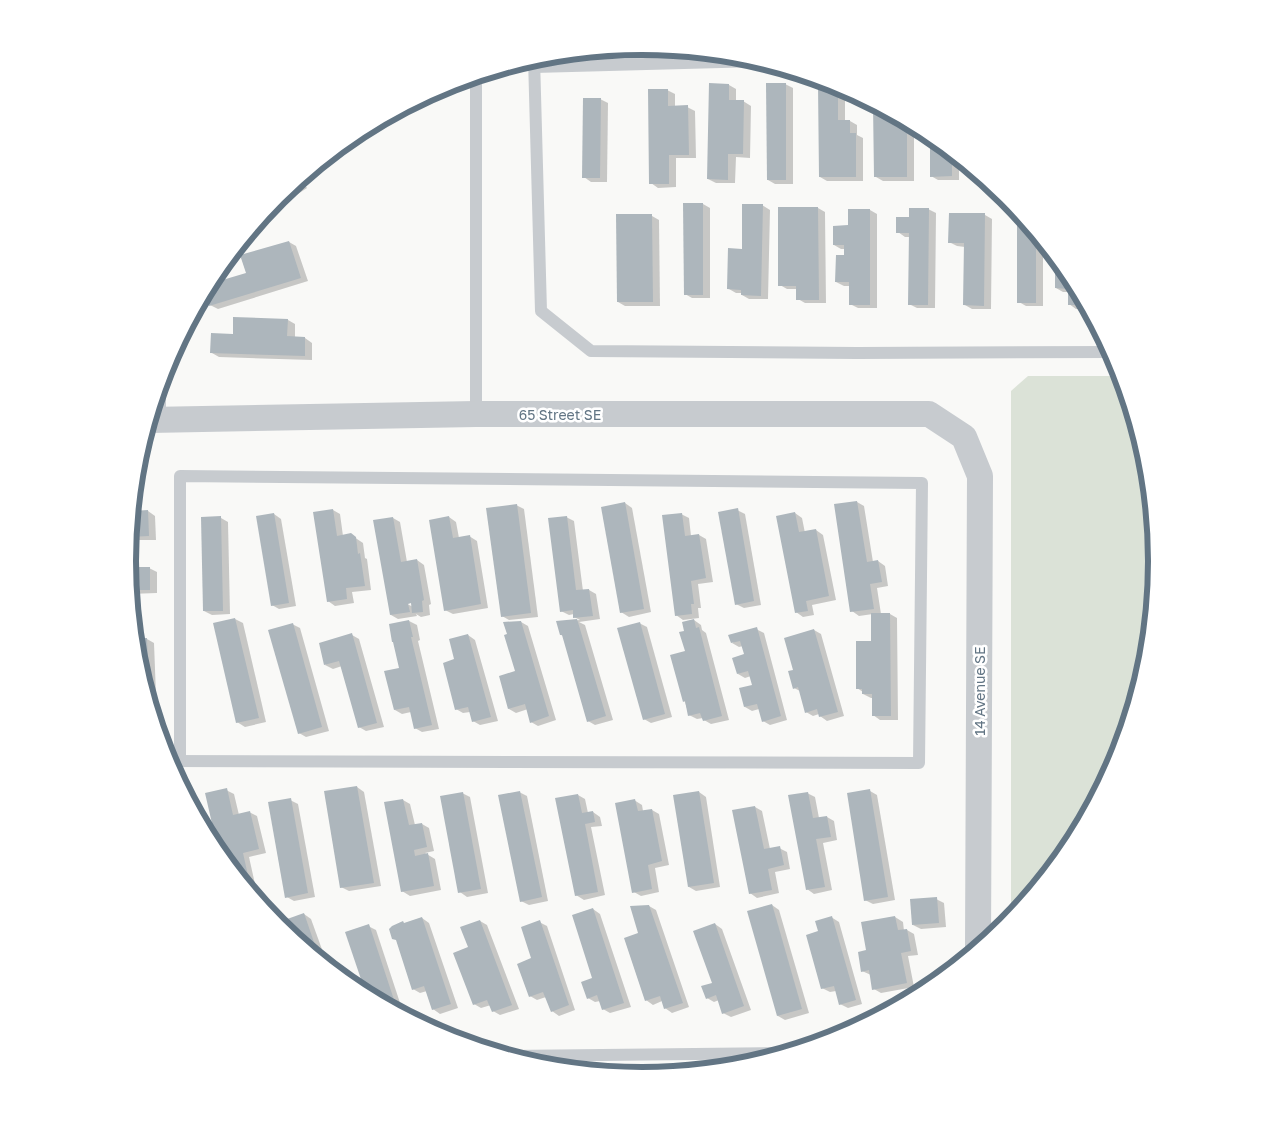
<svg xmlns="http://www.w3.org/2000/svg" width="1283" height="1122" font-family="'Golos Text',sans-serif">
  <rect width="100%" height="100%" fill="#f9f9f7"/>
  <!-- green -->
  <path fill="#dbe2d7" d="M1028,376H1121L1146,461L1156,561L1146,662L1117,758L1069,847L1011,918V391Z"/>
  <!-- shadow -->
  <g fill="#0003" fill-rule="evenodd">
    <path d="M448,84L449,88L432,92L445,85Z"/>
    <path d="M785,84L793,88V184H775L768,180Z"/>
    <path d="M710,85H729L736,89V101H743L751,106L750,158L736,157L735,183H716L708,179Z"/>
    <path d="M837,86L845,91V121H850L857,125V135L863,138V181H827L820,177Z"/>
    <path d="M667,90L675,94V107H687L695,111L696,158H676V187L658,188L651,183Z"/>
    <path d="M600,99L608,103L607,182H591L584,177Z"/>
    <path d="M875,105L914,126V181H883L876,177Z"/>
    <path d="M931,136L959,159V180H938L931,176Z"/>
    <path d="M300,178L307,188L260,219L278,197Z"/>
    <path d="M703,204L710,208V298H692L685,294Z"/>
    <path d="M762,205L770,210L768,299H749L742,295V293H736L729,289L743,250Z"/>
    <path d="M818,208L825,212L826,303H805L798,299V289H787L780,285Z"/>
    <path d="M928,209L936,213L935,308H917L909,304L910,237H905L898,232L910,219Z"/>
    <path d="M870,210L877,214V308H858L850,304V286H844L836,282L845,256V249H841L834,245Z"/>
    <path d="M1018,213L1043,243V306H1026L1019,302Z"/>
    <path d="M985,215L992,219L991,309H972L965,305V247L957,246L949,242Z"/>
    <path d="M652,216L659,220L660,306H625L618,302Z"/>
    <path d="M289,242L296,246L308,281L218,309L210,305L206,290L208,286L247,274Z"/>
    <path d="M1056,274H1068L1088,309H1076L1069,304L1070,292H1063L1056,288Z"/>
    <path d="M234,318L288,320L295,324V338H305L312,343V360L219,357L212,353L234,335Z"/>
    <path d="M136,469L142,473V495H133Z"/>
    <path d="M857,502L864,506L873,562L878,561L885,566L888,586L877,588L881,614H890L897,618L898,720H880L873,715V698H871L863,694V692L857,688L873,642V614L859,616L852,611Z"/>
    <path d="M625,503L632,508L651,612L629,617L621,612Z"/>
    <path d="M516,505L524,509L538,617L509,620L502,616Z"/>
    <path d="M333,510L340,514L343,536L351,535L363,543L365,558L367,559L371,590L352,592L354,603L335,606L328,601Z"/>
    <path d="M737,510L745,514L761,605L744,608L736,604Z"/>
    <path d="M148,511L155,516L156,540H129L132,512Z"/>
    <path d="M795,513L802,518L805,533L816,530L823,535L836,600L812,605L814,615L803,617L796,612Z"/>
    <path d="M274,514L281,519L296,606L279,609L272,605Z"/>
    <path d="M681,514L689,518L691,536L699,535L706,539L713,582L698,584L701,608H698L699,618L683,620L676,615Z"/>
    <path d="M449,517L456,522L459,538L469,536L477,541L488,608L453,614L445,610Z"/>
    <path d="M566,517L574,521L583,591L589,590L596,594L600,619L579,622L585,625L613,720L595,725L588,721L564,636L561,635L558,622L580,620L574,617V614L569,615L561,611Z"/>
    <path d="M221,518L228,522L230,614L212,615L204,611Z"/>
    <path d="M393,518L400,522L407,562L417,560L424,565L431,604L429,605L430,615L421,617L416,614L417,616L398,619L391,615ZM404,599L413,604V607L402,601Z"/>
    <path d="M127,568H149L157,572V593L130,594Z"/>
    <path d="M235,619L243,623L266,722L245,727L237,722Z"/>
    <path d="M694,620L701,625L702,630L706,633L729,720L711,724L704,720L703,718L697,719L689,715L685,702L684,701L686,652L685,632Z"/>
    <path d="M409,621L417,625L420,640L418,641L439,729L422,732L415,728L411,712L402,714L395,710Z"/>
    <path d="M521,622L528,626L556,720L538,726L531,722L528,709L516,713L509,709L517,672Z"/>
    <path d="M639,623L647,627L672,717L651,723L644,719Z"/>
    <path d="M292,624L300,628L329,731L306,737L299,733Z"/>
    <path d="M756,629L764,633L787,720L770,725L763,721L759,709L752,711L745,707L753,686L751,676L745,678L738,674L746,655L743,646L739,647L732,643Z"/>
    <path d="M814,630L821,634L844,716L827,721L820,716L819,714L813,716L806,712L800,691L794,688V671Z"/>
    <path d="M352,635L359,639L384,727L366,731L359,727L342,666L333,669L325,665Z"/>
    <path d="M468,635L475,640L498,721L480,725L473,721L470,712L463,713L456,709V660Z"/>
    <path d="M147,639L154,643L156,695H147L137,661L135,640Z"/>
    <path d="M357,787L364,792L381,886L349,891L341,887Z"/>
    <path d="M226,790L234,794L239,815L249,812L257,816L266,853L249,857L257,893L252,894L221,856Z"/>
    <path d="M870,791L877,795L895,900L873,904L865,900Z"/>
    <path d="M519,792L527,796L548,901L529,905L521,901Z"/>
    <path d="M699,792L706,797L720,887L696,891L689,887Z"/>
    <path d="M462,793L470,797L488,893L467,897L460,892Z"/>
    <path d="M807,793L815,797L819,818L827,817L834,821L837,840L823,843L832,890L814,894L807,889Z"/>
    <path d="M578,795L585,799L588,813L593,812L600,817L602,826L591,827L605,895L584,900L576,895Z"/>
    <path d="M290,800L298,804L315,897L294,901L287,897Z"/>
    <path d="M403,800L410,804L415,825L422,824L429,828L434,851L425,853L435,859L441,890L410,896L402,891Z"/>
    <path d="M634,800L642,805L643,811L652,810L659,814L669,865L655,868L659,892L641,896L634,892Z"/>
    <path d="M755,807L762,811L770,849L779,848L787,852L790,869L775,872L779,893L757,898L750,893Z"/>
    <path d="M936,899L944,903L946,927L921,929L913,925Z"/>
    <path d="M772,905L779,910L809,1013L785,1020L778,1016Z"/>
    <path d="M649,906L656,910L689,1007L672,1013L665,1008L662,1001L653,1005L646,1000L639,934Z"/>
    <path d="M593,909L600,914L631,1007L610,1013L603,1009L600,1001L595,1002L588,998L593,979Z"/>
    <path d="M304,914L311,919L328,966L277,924Z"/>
    <path d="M831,917L839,922L862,1004L848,1008L840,1004L836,991L830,992L822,988L820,932Z"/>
    <path d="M895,917L903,922L904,931L907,930L914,934L918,955L908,956L914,987L881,993L874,989L871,975L862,971Z"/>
    <path d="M422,918L429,923L458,1008L440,1014L433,1009L427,991L420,993L413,989L397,941L405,924Z"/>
    <path d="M480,921L487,925L519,1009L500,1015L493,1011L491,1005L481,1008L474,1004L470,948Z"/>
    <path d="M539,922L547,926L575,1010L559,1016L552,1011L546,997L537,1000L530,996L533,959Z"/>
    <path d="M715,924L722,929L751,1010L731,1017L723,1013L719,1000L714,1002L707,998L713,984Z"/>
    <path d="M368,926L376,930L404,1015L367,995L347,933Z"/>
  </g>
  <!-- building -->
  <g fill="#adb6bc">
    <path d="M709,83L729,84V100H744L743,154H728V180L707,179Z"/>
    <path d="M766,83H786V180H767Z"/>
    <path d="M818,85H838V120H850V133H856V177H819Z"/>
    <path d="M648,89H668V106L688,105L689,155H669V184H649Z"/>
    <path d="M583,98H601L600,178H582Z"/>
    <path d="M873,104L893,114V116H895L907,122V177H874Z"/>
    <path d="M930,135L952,153V176L930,177Z"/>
    <path d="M298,180L300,184L279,198L278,197Z"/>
    <path d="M683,203H703V295H684Z"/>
    <path d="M742,204H763L761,296L741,295V290L727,289L728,248L742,249Z"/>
    <path d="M778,207H818L819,300H796V286H778Z"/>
    <path d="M909,208H929L928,305H908L909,233H896V217H909Z"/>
    <path d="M848,209H870V305H849V282H835L836,255H844V245H833V226L848,225Z"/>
    <path d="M1017,211L1036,235V303H1017Z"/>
    <path d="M949,213H985L984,306L963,305L964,243H948Z"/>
    <path d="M616,214H652L653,302H617Z"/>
    <path d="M289,241L301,278L209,306L205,291L209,284L246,273L240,255Z"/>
    <path d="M1055,272H1067L1086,305H1068V289L1055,288Z"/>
    <path d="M233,317L288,319L287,336L305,337V356L210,353L211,333L233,334Z"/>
    <path d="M857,501L867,562L878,560L882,582L870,584L874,609L850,612L834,504Z"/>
    <path d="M625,502L644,609L620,613L601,507Z"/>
    <path d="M517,504L531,613L501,617L486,508Z"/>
    <path d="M738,508L754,601L735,605L718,512Z"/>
    <path d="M333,509L337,536L351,533L356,537L358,554L360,553L365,586L346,588L347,599L327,602L313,512Z"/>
    <path d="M148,510L149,536L129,537L132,511Z"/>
    <path d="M795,512L799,532L816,529L829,596L806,601L808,611L795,613L776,516Z"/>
    <path d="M274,513L289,603L271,606L256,516Z"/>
    <path d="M682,513L685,536L699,534L706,578L691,581L694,604H691L692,614L675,616L662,515Z"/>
    <path d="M221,516L223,611H203L201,517Z"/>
    <path d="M449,516L453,538L470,535L481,604L444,611L429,520Z"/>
    <path d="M567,516L576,590L589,589L593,616L573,618V610L560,612L548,518Z"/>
    <path d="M393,517L401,562L417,559L424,600L422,601L423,612L412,613L411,603L408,604L410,612L390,615L373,520Z"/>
    <path d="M127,567H150V590H130Z"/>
    <path d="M871,613H890L891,716H872V694H862V689H856V641H871Z"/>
    <path d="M235,618L259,718L236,723L213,623Z"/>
    <path d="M577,619L606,716L587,722L562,635H560L556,621Z"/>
    <path d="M694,619L696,628L699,627L722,716L703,721L700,713L688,716L685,701L683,702L670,655L685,651L679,632L684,631L682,622Z"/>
    <path d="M409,620L413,637H411L432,725L414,729L409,707L394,710L384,671L399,668L393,642H392L389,624Z"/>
    <path d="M521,621L549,716L530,723L525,704L508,709L499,676L515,671L504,635L507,634L503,622Z"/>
    <path d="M640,622L665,714L643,720L617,628Z"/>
    <path d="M293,623L322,727L298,734L268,630Z"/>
    <path d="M757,627L781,716L762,722L757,704L744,707L739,688L752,685L748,671L737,674L732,658L744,654L740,641L731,643L728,635Z"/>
    <path d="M814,629L838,712L819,717L817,709L805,713L798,687L793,689L788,671L793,670L784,638Z"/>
    <path d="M352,633L377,723L358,728L339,661L324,665L319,643Z"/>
    <path d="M468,634L491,717L472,722L468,707L455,710L443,663L454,659L449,639Z"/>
    <path d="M134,638H147L149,691H146L137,661Z"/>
    <path d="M357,786L374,883L340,888L324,791Z"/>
    <path d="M227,788L233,815L250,811L259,849L243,853L251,889H248L219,854L205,793Z"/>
    <path d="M870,789L888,897L864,901L847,793Z"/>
    <path d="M520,791L542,897L520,902L498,795Z"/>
    <path d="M699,791L714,883L688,887L673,795Z"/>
    <path d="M463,792L481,889L458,893L440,796Z"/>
    <path d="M808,792L813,818L827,816L831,837L816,839L825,887L806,890L788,795Z"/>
    <path d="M578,794L582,813L593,811L595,822L585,824L598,892L575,896L555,798Z"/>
    <path d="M291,798L308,893L285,898L268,802Z"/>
    <path d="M403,799L409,825L422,823L427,847L414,850L415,856L428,853L434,886L401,892L384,802Z"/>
    <path d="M635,799L638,811L652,809L662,861L648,865L652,889L632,893L615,803Z"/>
    <path d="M755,806L764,849L780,846L784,865L768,869L772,890L749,894L732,810Z"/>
    <path d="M937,897L939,923L912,925L910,899Z"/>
    <path d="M772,904L802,1009L777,1016L747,911Z"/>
    <path d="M649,905L683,1003L664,1009L660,996L645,1001L624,938L638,933L630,906Z"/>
    <path d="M593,908L624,1003L602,1010L597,995L587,999L581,982L592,978L572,915Z"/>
    <path d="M304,913L320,960L276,923Z"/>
    <path d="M832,916L856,1000L839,1005L834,986L821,989L806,935L818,931L815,921Z"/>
    <path d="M895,916L898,930L907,929L911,951L901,953L907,983L872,990L869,970L861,972L858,952L866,950L861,922Z"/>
    <path d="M422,917L451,1004L432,1010L424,986L412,990L396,940L392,939L389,929L392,926L403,921L404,923Z"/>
    <path d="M480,920L512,1005L492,1012L487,1000L473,1005L453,953L468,947L460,927Z"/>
    <path d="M540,920L569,1005L551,1012L543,992L529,997L517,964L531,958L521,927Z"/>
    <path d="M715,923L744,1006L722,1014L716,995L706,999L701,986L712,983L693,931Z"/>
    <path d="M369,924L398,1012L366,994L345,932Z"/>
  </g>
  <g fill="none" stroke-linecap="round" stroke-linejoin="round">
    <!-- lane -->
    <g stroke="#c7cbcf" stroke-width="12">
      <path d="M534,58L541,311L591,351L857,353L1111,352"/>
      <path d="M534,67L759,61"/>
      <path d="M476,76V414"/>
      <path d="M160,384V420"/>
      <path d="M167,761L919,763L922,483L180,476V761"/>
      <path d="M507,1056L784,1053"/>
    </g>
    <!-- street -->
    <path stroke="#c7cbcf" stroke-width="26" d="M149,420L476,414H929L964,437L980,476L978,948"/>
  </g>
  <g text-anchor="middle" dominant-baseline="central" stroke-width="5" stroke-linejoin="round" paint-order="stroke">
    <!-- street labels -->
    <g font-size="14" fill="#627584" stroke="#fff">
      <text x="560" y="414">65 Street SE</text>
      <text transform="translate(979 691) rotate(-90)">14 Avenue SE</text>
    </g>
  </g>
  <!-- crop -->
  <path d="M0 0H1283V1122H0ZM136 561a506 506 0 1 1 1012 0a506 506 0 1 1-1012 0Z" fill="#fff" fill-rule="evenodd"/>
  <path fill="none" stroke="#627584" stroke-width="6" d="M136 561a506 506 0 1 1 1012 0a506 506 0 1 1-1012 0Z"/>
</svg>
